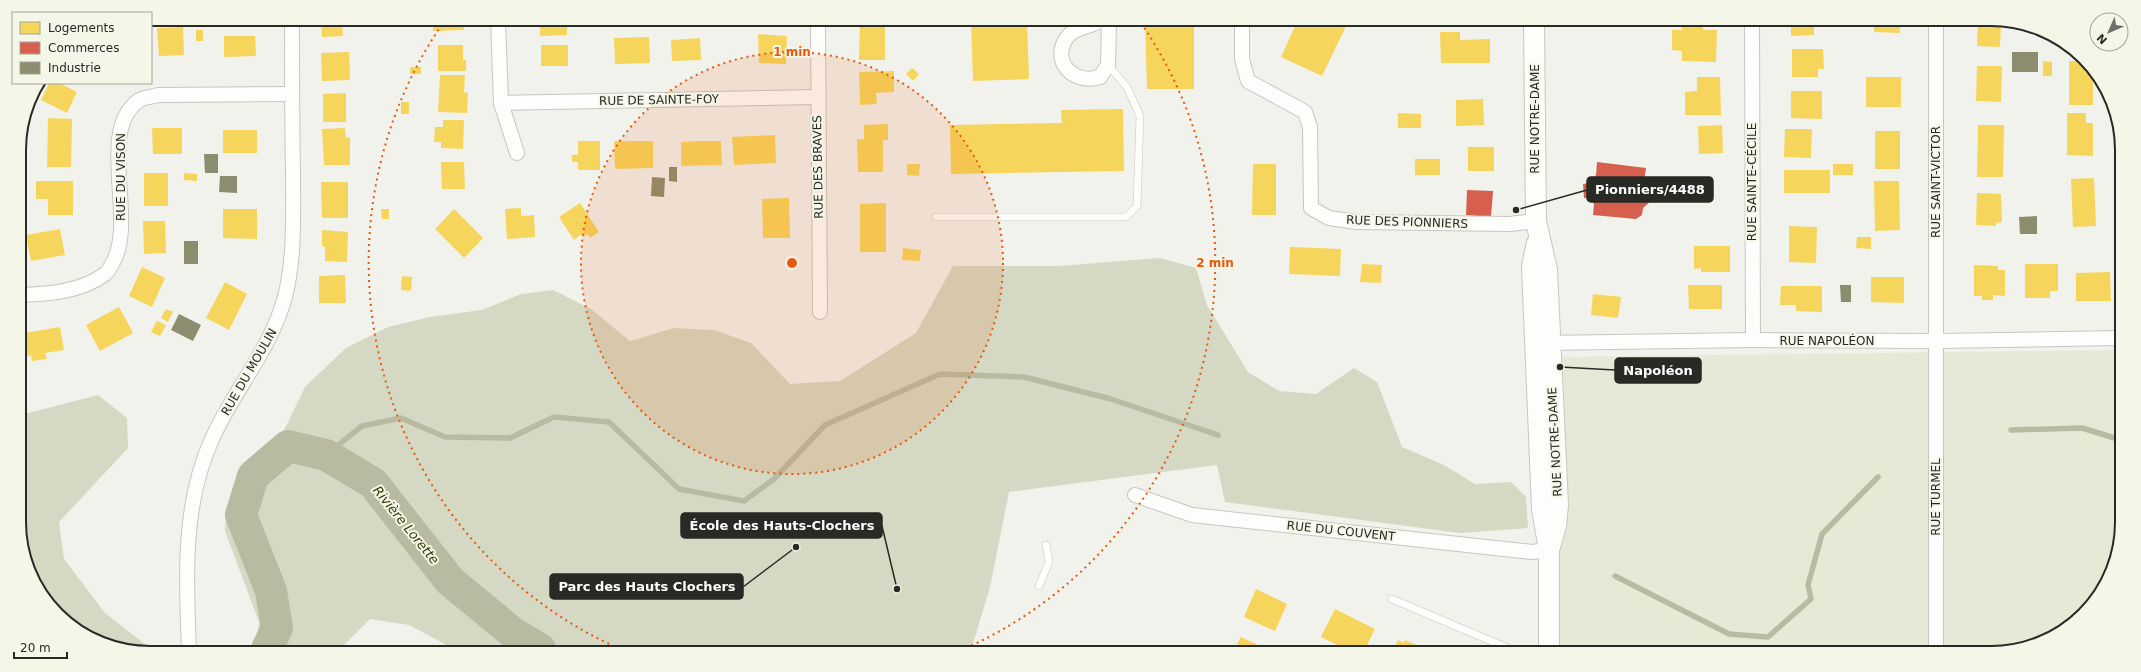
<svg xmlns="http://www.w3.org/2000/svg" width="2141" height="672" font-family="'DejaVu Sans',sans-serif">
  <rect width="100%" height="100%" fill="#f2f2ec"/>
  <!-- green -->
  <path fill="#e7e9d7" d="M2118,350L2117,556L2100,595L2071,626L2033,646L1999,653L1570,652L1560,648L1558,357Z"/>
  <!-- forest -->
  <g fill="#d5d8c3">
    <path d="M1160,258L1196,268L1207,305L1248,372L1279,391L1316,394L1354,368L1377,382L1402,447L1444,465L1475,484L1511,482L1526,497L1528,528L1460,533L1225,502L1217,465L1009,492L990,587L971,650L454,649L409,625L370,619L340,649H256L259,622L225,531L226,513L275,449L305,387L346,348L388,327L430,317L482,310L521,294L553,290L591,309L630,341L674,328L714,330L751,343L790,384L840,381L916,333L953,266H1059Z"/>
    <path d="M98,395L127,418L128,448L59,522L64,559L105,613L151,649L116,648L77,631L52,609L21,547V415Z"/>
  </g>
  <!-- homes -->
  <g fill="#f6d55c">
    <rect x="196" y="19" width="6" height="7"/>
    <rect x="227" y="19" width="30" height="3"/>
    <path d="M321,19H342L343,36L322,37Z"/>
    <path d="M432,20H464V30L433,31Z"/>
    <path d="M540,20H567V35L540,36Z"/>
    <path d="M860,21L885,22V60H859Z"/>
    <path d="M971,21H1027L1029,79L973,81Z"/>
    <path d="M1145,21L1194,22V89H1147Z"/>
    <path d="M1297,22H1348L1322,76L1281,57Z"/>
    <path d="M1682,23H1703V30H1717L1716,62L1682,61V51L1672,50V30H1682Z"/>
    <path d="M1791,23H1814V35L1791,36Z"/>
    <path d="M1874,23H1900V33L1874,32Z"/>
    <path d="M1978,23H2001L2000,47L1977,46Z"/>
    <path d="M183,27L184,55L159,56L157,28Z"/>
    <rect x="196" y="30" width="7" height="11"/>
    <path d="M1440,32H1460V40L1490,39V63H1441Z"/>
    <path d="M758,34L787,36L786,64L759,63Z"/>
    <path d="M224,36H255L256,56L224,57Z"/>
    <path d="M649,37L650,63L615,64L614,38Z"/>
    <path d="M700,38L701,60L672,61L671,40Z"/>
    <path d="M438,45H463V60H466V71H438Z"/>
    <rect x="541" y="45" width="27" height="21"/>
    <path d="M1792,49H1823L1824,69H1818V77H1792Z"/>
    <path d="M349,52L350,80L322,81L321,53Z"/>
    <path d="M2043,61L2052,62V76H2043Z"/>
    <path d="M2069,61H2086L2089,63L2093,71V105H2069Z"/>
    <path d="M1977,66H2002L2001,102L1976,101Z"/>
    <rect x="410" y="67" width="11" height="7"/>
    <path d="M912,68L919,74L913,81L906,74Z"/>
    <path d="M894,71V92L876,93L877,104L860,105L859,72Z"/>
    <path d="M440,75H465L464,93L468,92L467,113L438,112Z"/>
    <path d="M1697,77H1720L1721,115H1685V92L1697,91Z"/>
    <rect x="1866" y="77" width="35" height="30"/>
    <path d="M49,83H59L77,92L67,113L41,100Z"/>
    <path d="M1791,91H1822V119L1791,118Z"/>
    <path d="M346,93V122H323V94Z"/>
    <path d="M1483,99L1484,125L1456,126V100Z"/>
    <rect x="401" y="102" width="8" height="12"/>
    <path d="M1123,109L1124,171L951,174L950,125L1062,123L1061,110Z"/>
    <path d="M1398,113L1421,114V128H1398Z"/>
    <path d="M2067,113H2086V123H2093V156L2067,155Z"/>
    <path d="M48,118L72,119L71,167H47Z"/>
    <path d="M443,120H464L463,149L441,148V142H434L435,127H443Z"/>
    <path d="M888,124V140H883V172H858L857,139H864V125Z"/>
    <path d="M1722,125L1723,153L1699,154L1698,126Z"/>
    <path d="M1978,125H2004L2003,177H1977Z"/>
    <path d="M152,128H182V154H153Z"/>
    <path d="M345,128L346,138L350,137V165H324L322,129Z"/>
    <path d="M1785,129H1812L1811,158L1784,157Z"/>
    <rect x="223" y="130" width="34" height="23"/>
    <rect x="1875" y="131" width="25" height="38"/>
    <path d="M775,135L776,163L734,165L732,137Z"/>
    <path d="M578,141H600V170H578V162H572V155H578Z"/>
    <path d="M614,141H653V168L615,169Z"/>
    <path d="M697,141H721L722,165L681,166V142Z"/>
    <rect x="1468" y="147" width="26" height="24"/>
    <rect x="1415" y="159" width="25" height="16"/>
    <path d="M441,162H464L465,189H442Z"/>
    <path d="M907,164H920L919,176L907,175Z"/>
    <path d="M1253,164H1276V215H1252Z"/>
    <rect x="1833" y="164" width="20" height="11"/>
    <rect x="1784" y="170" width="46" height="23"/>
    <rect x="144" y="173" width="24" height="33"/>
    <path d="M184,173L197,174V181L184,180Z"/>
    <path d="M2094,178L2096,226L2073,227L2071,179Z"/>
    <path d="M36,181H73V215H48V199H36Z"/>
    <path d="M1874,181H1899L1900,230L1875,231Z"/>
    <path d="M321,182H348V218H322Z"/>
    <path d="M1977,193L2001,194L2002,222L1996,223V226L1976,225Z"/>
    <path d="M789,198L790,238H763L762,199Z"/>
    <path d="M580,203L599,232L590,238L588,234L583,237L582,234L574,240L559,217Z"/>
    <path d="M886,203V252H860V204Z"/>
    <path d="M521,208V216L534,215L535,237L507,239L505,209Z"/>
    <path d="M223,209H257V239L223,238Z"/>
    <path d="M381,209H389V219H382Z"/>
    <path d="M454,209L483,238L464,258L435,229Z"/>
    <path d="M143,221H165L166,253L144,254Z"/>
    <path d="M1789,226L1817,227L1816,263L1789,262Z"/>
    <path d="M60,229L65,255L31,261L26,235Z"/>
    <path d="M322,230L348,232L347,262L325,261V247L322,246Z"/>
    <path d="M1857,237H1871V249L1856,248Z"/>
    <path d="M1694,246H1730V272H1701V268L1694,269Z"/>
    <path d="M1290,247L1341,249L1340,276L1289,274Z"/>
    <path d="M903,248L921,250L920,261L902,260Z"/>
    <path d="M1362,264L1382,265L1381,283L1360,282Z"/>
    <path d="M2025,264H2058V291H2050V298H2025Z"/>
    <path d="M1974,265L1998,266V270H2005V296L1993,295V300H1982V296H1974Z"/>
    <path d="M142,267L165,278L152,307L129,296Z"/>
    <path d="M2110,272L2111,301H2076V273Z"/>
    <path d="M345,275L346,303H319V276Z"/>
    <path d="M402,276L412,277L411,291L401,290Z"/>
    <path d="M1871,277H1904V303L1871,302Z"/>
    <path d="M225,282L247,294L229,330L206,318Z"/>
    <path d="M1688,285H1722V309H1689Z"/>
    <path d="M1781,286H1822V312L1796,311V305H1780Z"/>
    <path d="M1593,294L1621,297L1618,318L1591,315Z"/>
    <path d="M119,307L133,333L100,351L86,325Z"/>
    <path d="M166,309L173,312L168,322L161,318Z"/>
    <path d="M157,321L166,325L160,336L151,332Z"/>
    <path d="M60,327L64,350L45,353L47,359L32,361L31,355L23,357L21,343H25L24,333Z"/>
    <path d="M1256,589L1287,604L1275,631L1244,617Z"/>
    <path d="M1335,609L1375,629L1364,651H1350L1321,637Z"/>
    <path d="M1241,637L1258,645L1255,651L1237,644Z"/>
    <path d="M1398,640L1404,643L1405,640L1421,647L1420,651H1393Z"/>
  </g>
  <!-- shops -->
  <g fill="#d6604d">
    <path d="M1597,162L1646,168L1644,181L1652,187V200L1643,208L1642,215L1636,219L1593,215L1594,204L1591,198H1584L1583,184L1589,183L1596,175Z"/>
    <path d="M1467,190L1493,191L1491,217L1466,215Z"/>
  </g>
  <!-- industry -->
  <g fill="#8c8c6e">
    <rect x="2012" y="52" width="26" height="20"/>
    <path d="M204,154H218V173H205Z"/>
    <path d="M669,167H677V182L669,181Z"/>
    <path d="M220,176H237V193L219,192Z"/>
    <path d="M652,177L665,178L664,197L651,196Z"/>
    <path d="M2037,216V234H2020L2019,217Z"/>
    <rect x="184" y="241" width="14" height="23"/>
    <path d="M1840,285H1851V302H1841Z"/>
    <path d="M179,314L201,325L193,341L171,330Z"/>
  </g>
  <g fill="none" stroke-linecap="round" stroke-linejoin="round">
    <!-- stream -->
    <g stroke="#b8bba2" stroke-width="5.5">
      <path d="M2011,430L2082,428L2118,439"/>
      <path d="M326,455L362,426L401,418L445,437L510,438L554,417L609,422L679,489L744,501L774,479L825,425L940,374L1024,377L1111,399L1218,435"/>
      <path d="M1615,576L1729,634L1768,637L1811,599L1808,585L1822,534L1878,477"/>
    </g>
    <!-- river -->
    <path stroke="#b8bba2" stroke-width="32" d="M267,649L277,628L271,591L241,515L253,476L288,446L326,455L373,483L450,581L513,633L540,649"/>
    <defs>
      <g id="lane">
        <path d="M936,217H1126L1137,206L1140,116L1127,87L1108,65"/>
        <path d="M1039,586L1049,562L1046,545"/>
        <path d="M1392,599L1517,652"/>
      </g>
      <g id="street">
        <path d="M498,20L501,103L517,153"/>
        <path d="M818,21L820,312"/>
        <path d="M1100,21C1090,27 1077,27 1069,35C1048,59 1073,86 1100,77L1108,65L1109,21"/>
        <path d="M1242,22V59L1248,81L1305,112L1310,127L1311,208L1329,218L1357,222L1509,224L1536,221"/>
        <path d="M1752,23L1753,340"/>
        <path d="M1936,23V653"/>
        <path d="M501,103L817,97"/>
        <path d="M20,295C48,294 81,292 105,274C108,272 110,268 112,264C138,222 96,132 138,101C143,97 152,97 158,95L292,94"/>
        <path d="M1541,343L1753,340L1937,341L2119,338"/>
        <path d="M1135,495L1192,515L1532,552L1549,550"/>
        <path d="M189,649C186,579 182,505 212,439C234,390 271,349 285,297C295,257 293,214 293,173C292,122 292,71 292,19"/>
      </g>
      <g id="secondary">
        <path d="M1534,22L1536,221L1547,270L1558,505L1556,526L1549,550"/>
        <path d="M1537,243L1532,266L1542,509L1549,550V652"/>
      </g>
    </defs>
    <!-- lane casing -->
    <use href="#lane" stroke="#c6c7c2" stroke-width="8"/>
    <!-- street casing -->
    <use href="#street" stroke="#c6c7c2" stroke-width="16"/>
    <!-- secondary casing -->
    <use href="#secondary" stroke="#c6c7c2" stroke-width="22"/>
    <!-- lane -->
    <use href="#lane" stroke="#fdfdfc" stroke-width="7"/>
    <!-- street -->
    <use href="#street" stroke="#fdfdfc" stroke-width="14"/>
    <!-- secondary -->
    <use href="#secondary" stroke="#fdfdfc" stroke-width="20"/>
  </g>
  <!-- distance rings -->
  <circle cx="792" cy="263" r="211" fill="#e8590c" fill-opacity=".12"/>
  <g fill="none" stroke="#e8590c" stroke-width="2" stroke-dasharray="2 4">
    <circle cx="792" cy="263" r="211"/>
    <path d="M620 649A423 423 0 0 1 445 20M1141 23A423 423 0 0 1 964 649"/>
  </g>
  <g text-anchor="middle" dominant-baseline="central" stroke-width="4" stroke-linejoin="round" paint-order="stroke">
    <!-- street labels -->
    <g font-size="12" fill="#292a25" stroke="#f4f6e8">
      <text transform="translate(659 100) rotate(-1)">RUE DE SAINTE-FOY</text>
      <text transform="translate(1535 119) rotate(-90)">RUE NOTRE-DAME</text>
      <text transform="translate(818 167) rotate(-91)">RUE DES BRAVES</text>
      <text transform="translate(121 177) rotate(-90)">RUE DU VISON</text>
      <text transform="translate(1752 182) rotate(-90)">RUE SAINTE-CÉCILE</text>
      <text transform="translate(1936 182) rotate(-90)">RUE SAINT-VICTOR</text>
      <text transform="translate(1407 222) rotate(2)">RUE DES PIONNIERS</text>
      <text x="1827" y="341">RUE NAPOLÉON</text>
      <text transform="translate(249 372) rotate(-60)">RUE DU MOULIN</text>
      <text transform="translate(1555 442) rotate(-93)">RUE NOTRE-DAME</text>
      <text transform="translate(1936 497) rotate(-90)">RUE TURMEL</text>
      <text transform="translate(1341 531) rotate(6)">RUE DU COUVENT</text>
    </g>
    <!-- water labels -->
    <g font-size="13" font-style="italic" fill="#353900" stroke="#f4f6e8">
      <text transform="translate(406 525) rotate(51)">Rivière Lorette</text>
    </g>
  </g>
  <!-- crop -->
  <path d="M0 0H2141V672H0ZM150 26H1991A124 124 0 0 1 2115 150V522A124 124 0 0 1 1991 646H150A124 124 0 0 1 26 522V150A124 124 0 0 1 150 26Z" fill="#f4f6e8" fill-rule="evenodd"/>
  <path fill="none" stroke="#292a25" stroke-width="2" d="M150 26H1991A124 124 0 0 1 2115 150V522A124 124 0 0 1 1991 646H150A124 124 0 0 1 26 522V150A124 124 0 0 1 150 26Z"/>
  <circle cx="792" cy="263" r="6" fill="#e8590c" stroke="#f4f6e8" stroke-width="2"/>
  <g font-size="12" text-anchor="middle" font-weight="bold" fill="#e8590c" stroke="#f4f6e8" stroke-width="4" stroke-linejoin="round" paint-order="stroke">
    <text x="792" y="56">1 min</text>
    <text x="1215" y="267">2 min</text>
  </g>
  <!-- callouts -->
  <path fill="none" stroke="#292a25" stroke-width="1.5" d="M1516 210L1587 190M1560 367L1615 370M897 589L882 526M796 547L743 587"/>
  <g fill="#292a25" stroke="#f4f6e8" stroke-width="1.5">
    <circle cx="1516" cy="210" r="4"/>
    <circle cx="1560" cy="367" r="4"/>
    <circle cx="897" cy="589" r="4"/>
    <circle cx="796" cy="547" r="4"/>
  </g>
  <g fill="#292a25" stroke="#292a25" stroke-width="1.5">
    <rect x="1587" y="177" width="126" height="25" rx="4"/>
    <rect x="1615" y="358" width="86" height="25" rx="4"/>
    <rect x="681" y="513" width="201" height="25" rx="4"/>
    <rect x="550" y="574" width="193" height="25" rx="4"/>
  </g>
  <g font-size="13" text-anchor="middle" font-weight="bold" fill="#fff">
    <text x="1650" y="194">Pionniers/4488</text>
    <text x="1658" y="375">Napoléon</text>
    <text x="782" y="530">École des Hauts-Clochers</text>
    <text x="647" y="591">Parc des Hauts Clochers</text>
  </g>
  <!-- legend -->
  <rect x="12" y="12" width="140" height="72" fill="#f4f6e8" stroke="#a3a49a"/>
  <rect x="20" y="22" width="20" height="12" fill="#f6d55c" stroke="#a3a49a"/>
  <text x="48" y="32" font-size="12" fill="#292a25">Logements</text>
  <rect x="20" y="42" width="20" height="12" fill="#d6604d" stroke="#a3a49a"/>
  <text x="48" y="52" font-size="12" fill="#292a25">Commerces</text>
  <rect x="20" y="62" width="20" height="12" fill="#8c8c6e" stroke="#a3a49a"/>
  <text x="48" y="72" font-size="12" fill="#292a25">Industrie</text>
  <!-- north arrow -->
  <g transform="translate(2109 32) rotate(225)"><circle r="19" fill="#f4f6e8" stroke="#a3a49a"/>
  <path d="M0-3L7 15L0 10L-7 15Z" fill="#6f706b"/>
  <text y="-6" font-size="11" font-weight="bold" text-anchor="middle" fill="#292a25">N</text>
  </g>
  <!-- scale -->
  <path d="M14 652v6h53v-6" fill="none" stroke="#292a25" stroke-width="2"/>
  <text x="20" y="652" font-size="12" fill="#292a25" stroke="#f4f6e8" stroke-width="3" paint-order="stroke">20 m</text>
</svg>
